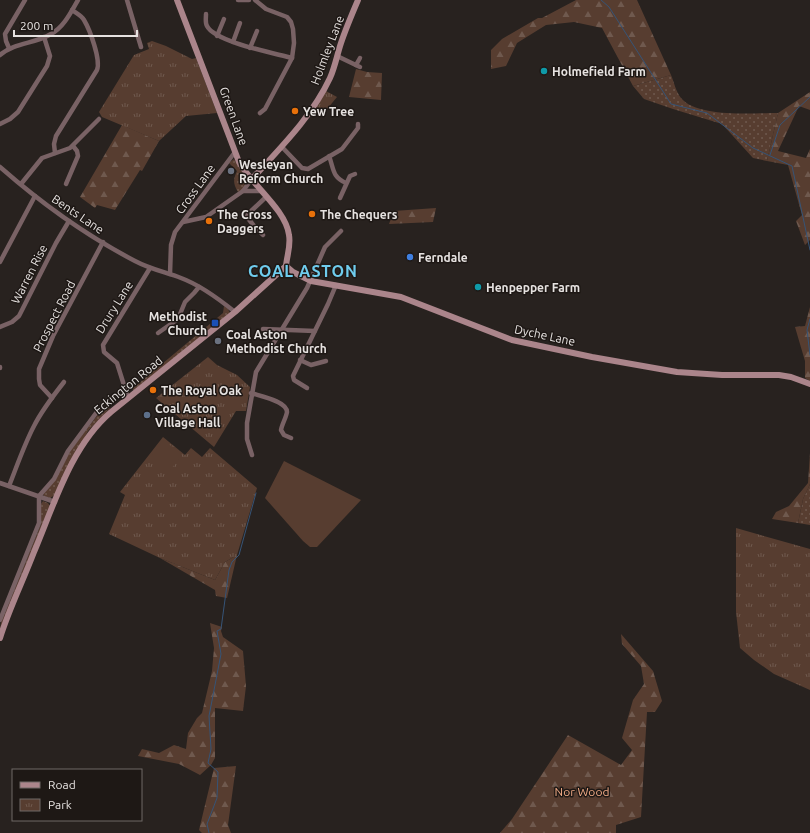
<svg xmlns="http://www.w3.org/2000/svg" width="810" height="833" font-family="Ubuntu,sans-serif">
  <defs>
    <pattern id="grass-dots" width="8" height="8" patternUnits="userSpaceOnUse"><rect width="8" height="8" fill="#573d30"/><path d="M2 2h.1M6 6h.1" fill="none" stroke="#6f594e" stroke-width="1.8" stroke-linecap="round"/></pattern>
    <pattern id="forest-firs" width="22" height="20" patternUnits="userSpaceOnUse"><rect width="22" height="20" fill="#573d30"/><path d="M5 1l3.5 6h-7zM16 11l3.5 6h-7z" fill="#6f594e"/></pattern>
    <pattern id="park-tufts" width="24" height="20" patternUnits="userSpaceOnUse"><rect width="24" height="20" fill="#573d30"/><path d="M3 7l-1-3M5 7V3M7 7l1-3M15 17l-1-3M17 17v-4M19 17l1-3" fill="none" stroke="#6f594e"/></pattern>
  </defs>
  <rect width="100%" height="100%" fill="#28221f"/>
  <!-- grass -->
  <g fill="url(#grass-dots)">
    <path d="M671,75C674,82 676,92 681,98C697,118 755,113 778,113L767,161L753,158L722,124L673,109L644,99L633,86Z"/>
    <path d="M234,159L248,180L243,189L238,192C233,183 233,180 237,171L229,163Z"/>
    <path d="M224,306L228,309L230,313L134,390L132,389L223,313Z"/>
    <path d="M104,407L110,408L88,431L55,495L50,498L44,496L43,494L74,445Z"/>
    <path d="M810,484V525L798,523L803,499Z"/>
    <path d="M43,501L48,503L50,506L0,630L1,622L41,524V504Z"/>
  </g>
  <!-- forest -->
  <g fill="url(#forest-firs)">
    <path d="M576,0H637L671,75L633,86L602,28L574,22L546,25L517,43L506,66L491,69V50L502,39L538,18H542Z"/>
    <path d="M356,69L367,72L382,73L381,100L349,97Z"/>
    <path d="M810,92V110L799,106L778,151L806,158L810,149V240L805,245L796,221L802,215L788,165L767,161L778,113Z"/>
    <path d="M122,125L159,141L142,171L140,170L115,210L97,205L95,208L80,197Z"/>
    <path d="M436,208L433,222L389,224L394,211Z"/>
    <path d="M810,307V381L805,378V361L795,327L805,326Z"/>
    <path d="M810,453V484L803,499L798,523L772,519L776,512L789,506L808,483Z"/>
    <path d="M237,555L227,598L216,596L215,590L160,558L215,580L225,562Z"/>
    <path d="M210,623L222,627L221,631L223,637L243,651L246,686L243,711L215,708V758L211,765L200,775L179,764L138,756L142,749L159,753L174,745L186,749L188,733L197,718L202,713L212,671L214,648Z"/>
    <path d="M621,634L653,671L662,701L655,712H647L641,817L616,825V833H500L512,819L568,735L621,765L632,750L622,738L633,700L644,684L641,666L622,644Z"/>
    <path d="M236,766L228,825L231,833H202L199,830L214,768Z"/>
  </g>
  <!-- park -->
  <g fill="url(#park-tufts)">
    <path d="M152,41L166,46L192,59L196,58L217,113L186,116L159,141L102,117L99,112L134,55L149,49L147,43Z"/>
    <path d="M326,91L337,97L323,114L315,109Z"/>
    <path d="M208,357L217,365L237,375L250,387L246,411H236L214,447L156,398Z"/>
    <path d="M163,437L185,455L191,448L202,457L210,448L257,488L237,555L225,562L215,580L160,558L109,534L125,495L120,492Z"/>
    <path d="M736,528L810,549V690L774,674L754,660L740,648L736,612Z"/>
  </g>
  <!-- garden -->
  <g fill="#573d30">
    <path d="M164,440L182,455L167,474L149,459Z"/>
    <path d="M284,461L361,500L317,547H310L303,541L265,498Z"/>
  </g>
  <g fill="none" stroke-linecap="round" stroke-linejoin="round">
    <!-- stream -->
    <g stroke="#365477" stroke-width="1">
      <path d="M601,0L609,7L671,104L707,113L753,148L792,166L810,250"/>
      <path d="M770,155L780,125L810,97"/>
      <path d="M810,355L807,330L810,319"/>
      <path d="M209,833L207,824L217,798L218,772L208,763L211,749L209,716L221,654L217,631L221,629L229,570L232,562L239,555L256,493"/>
    </g>
    <!-- street -->
    <g stroke="#796265" stroke-width="4.5">
      <path d="M127,0L141,47"/>
      <path d="M238,0H249"/>
      <path d="M255,0L266,9L287,17L291,22L293,29L294,43L292,58L265,109L260,113"/>
      <path d="M206,14C206,18 205,23 207,26C215,42 274,53 292,58"/>
      <path d="M217,36L224,19"/>
      <path d="M233,42L240,23"/>
      <path d="M9,48L6,41L5,34L25,0"/>
      <path d="M250,48L257,31"/>
      <path d="M0,55C15,42 35,44 51,34C64,27 71,12 78,0"/>
      <path d="M337,56L360,67"/>
      <path d="M356,65L360,58"/>
      <path d="M0,124L10,119L18,112L47,66L50,56L44,37"/>
      <path d="M282,147L302,168L308,169L342,149L358,128V124"/>
      <path d="M55,153L54,144L56,136L97,70C101,60 90,30 84,20C82,16 76,13 72,10"/>
      <path d="M329,156C334,169 332,177 346,183"/>
      <path d="M0,167C41,203 87,236 135,261C150,269 165,272 181,278C200,285 219,299 235,312"/>
      <path d="M21,184L42,158L70,148L99,119"/>
      <path d="M66,184L78,156L77,151L73,146"/>
      <path d="M243,191H261"/>
      <path d="M340,198L350,176L355,174"/>
      <path d="M183,222L206,217L243,191L251,180"/>
      <path d="M263,235L254,226L247,217L248,214L266,197"/>
      <path d="M0,262L35,196"/>
      <path d="M170,274L171,245L175,232L235,152"/>
      <path d="M0,327L12,322L19,316L56,243L69,221"/>
      <path d="M263,329L315,331"/>
      <path d="M158,333L178,319L185,302L194,293L199,287"/>
      <path d="M300,360L311,365L326,361"/>
      <path d="M0,368V367"/>
      <path d="M307,388L294,380L293,376L328,304L336,285"/>
      <path d="M251,393C260,396 287,401 287,412C286,418 282,424 281,430L284,435L291,438"/>
      <path d="M52,398L40,385L39,379V369L53,336L103,242"/>
      <path d="M128,398L117,363L104,352L103,345L150,268"/>
      <path d="M252,455L247,439V423L256,372L307,288L325,247L341,231"/>
      <path d="M0,483L55,502"/>
      <path d="M9,486C17,466 24,445 34,426C42,410 53,396 64,382"/>
      <path d="M0,620L39,523V496L54,479L68,451L99,409"/>
    </g>
    <!-- secondary -->
    <g stroke="#ab858b" stroke-width="6">
      <path d="M177,0L239,162C252,185 286,210 289,235C291,246 287,255 286,266"/>
      <path d="M251,180C281,147 311,118 330,78C335,67 337,55 341,43C346,28 352,14 358,0"/>
      <path d="M286,266L293,272L311,281L401,297L512,340L592,357L677,372L722,375H779L791,377L810,384"/>
      <path d="M0,638C9,609 23,581 34,552C54,505 71,446 111,412L235,312L286,266"/>
    </g>
  </g>
  <!-- markers -->
  <g fill="#0f9aa8" stroke="#1e1815" stroke-width="1.5">
    <circle cx="544" cy="71" r="4"/>
    <circle cx="478" cy="287" r="4"/>
  </g>
  <g fill="#e8710a" stroke="#1e1815" stroke-width="1.5">
    <circle cx="295" cy="111" r="4"/>
    <circle cx="312" cy="214" r="4"/>
    <circle cx="209" cy="221" r="4"/>
    <circle cx="153" cy="390" r="4"/>
  </g>
  <g fill="#6b7280" stroke="#1e1815" stroke-width="1.5">
    <circle cx="231" cy="171" r="4"/>
    <circle cx="218" cy="341" r="4"/>
  </g>
  <circle fill="#3f7fe0" stroke="#1e1815" stroke-width="1.5" cx="410" cy="257" r="4"/>
  <rect fill="#1a4fb4" stroke="#1e1815" stroke-width="1.5" x="211" y="319" width="8" height="8" rx="2"/>
  <circle fill="#5c6f8a" stroke="#1e1815" stroke-width="1.5" cx="147" cy="415" r="4"/>
  <g text-anchor="middle" dominant-baseline="central" stroke-width="3" stroke-linejoin="round" paint-order="stroke">
    <!-- street labels -->
    <g font-size="12" fill="#e6e2e0" stroke="#1e1815">
      <text transform="translate(327 50) rotate(-69)">Holmley Lane</text>
      <text transform="translate(234 116) rotate(70)">Green Lane</text>
      <text transform="translate(195 189) rotate(-54)">Cross Lane</text>
      <text transform="translate(78 214) rotate(34)">Bents Lane</text>
      <text transform="translate(29 274) rotate(-63)">Warren Rise</text>
      <text transform="translate(114 307) rotate(-58)">Drury Lane</text>
      <text transform="translate(54 316) rotate(-63)">Prospect Road</text>
      <text transform="translate(545 335) rotate(12)">Dyche Lane</text>
      <text transform="translate(128 385) rotate(-39)">Eckington Road</text>
    </g>
    <!-- poi labels -->
    <g font-size="12" font-weight="bold" fill="#e6e2e0" stroke="#1e1815" text-anchor="start">
      <text x="552" y="71">Holmefield Farm</text>
      <text x="303" y="111">Yew Tree</text>
      <text x="239" y="164">Wesleyan<tspan x="239" dy="14">Reform Church</tspan></text>
      <text x="217" y="214">The Cross<tspan x="217" dy="14">Daggers</tspan></text>
      <text x="320" y="214">The Chequers</text>
      <text x="418" y="257">Ferndale</text>
      <text x="486" y="287">Henpepper Farm</text>
      <text x="207" y="316" text-anchor="end">Methodist<tspan x="207" dy="14">Church</tspan></text>
      <text x="226" y="334">Coal Aston<tspan x="226" dy="14">Methodist Church</tspan></text>
      <text x="161" y="390">The Royal Oak</text>
      <text x="155" y="408">Coal Aston<tspan x="155" dy="14">Village Hall</tspan></text>
    </g>
    <!-- park labels -->
    <g font-size="12" fill="#f3ac87" stroke="#1e1815">
      <text x="582" y="791">Nor Wood</text>
    </g>
    <!-- district labels -->
    <g font-size="16" font-weight="bold" letter-spacing="1" fill="#6fcced" stroke="#1e1815">
      <text x="303" y="271">COAL ASTON</text>
    </g>
  </g>
  <!-- legend -->
  <rect x="12" y="769" width="130" height="52" fill="#1e1815" stroke="#6e6966"/>
  <rect x="20" y="782" width="20" height="6" fill="#ab858b" stroke="#6e6966"/>
  <text x="48" y="789" font-size="12" fill="#e6e2e0">Road</text>
  <rect x="20" y="799" width="20" height="12" fill="url(#park-tufts)" stroke="#6e6966"/>
  <text x="48" y="809" font-size="12" fill="#e6e2e0">Park</text>
  <!-- scale -->
  <path d="M14 30v6h123v-6" fill="none" stroke="#e6e2e0" stroke-width="2"/>
  <text x="20" y="30" font-size="12" fill="#e6e2e0" stroke="#1e1815" stroke-width="3" paint-order="stroke">200 m</text>
</svg>
